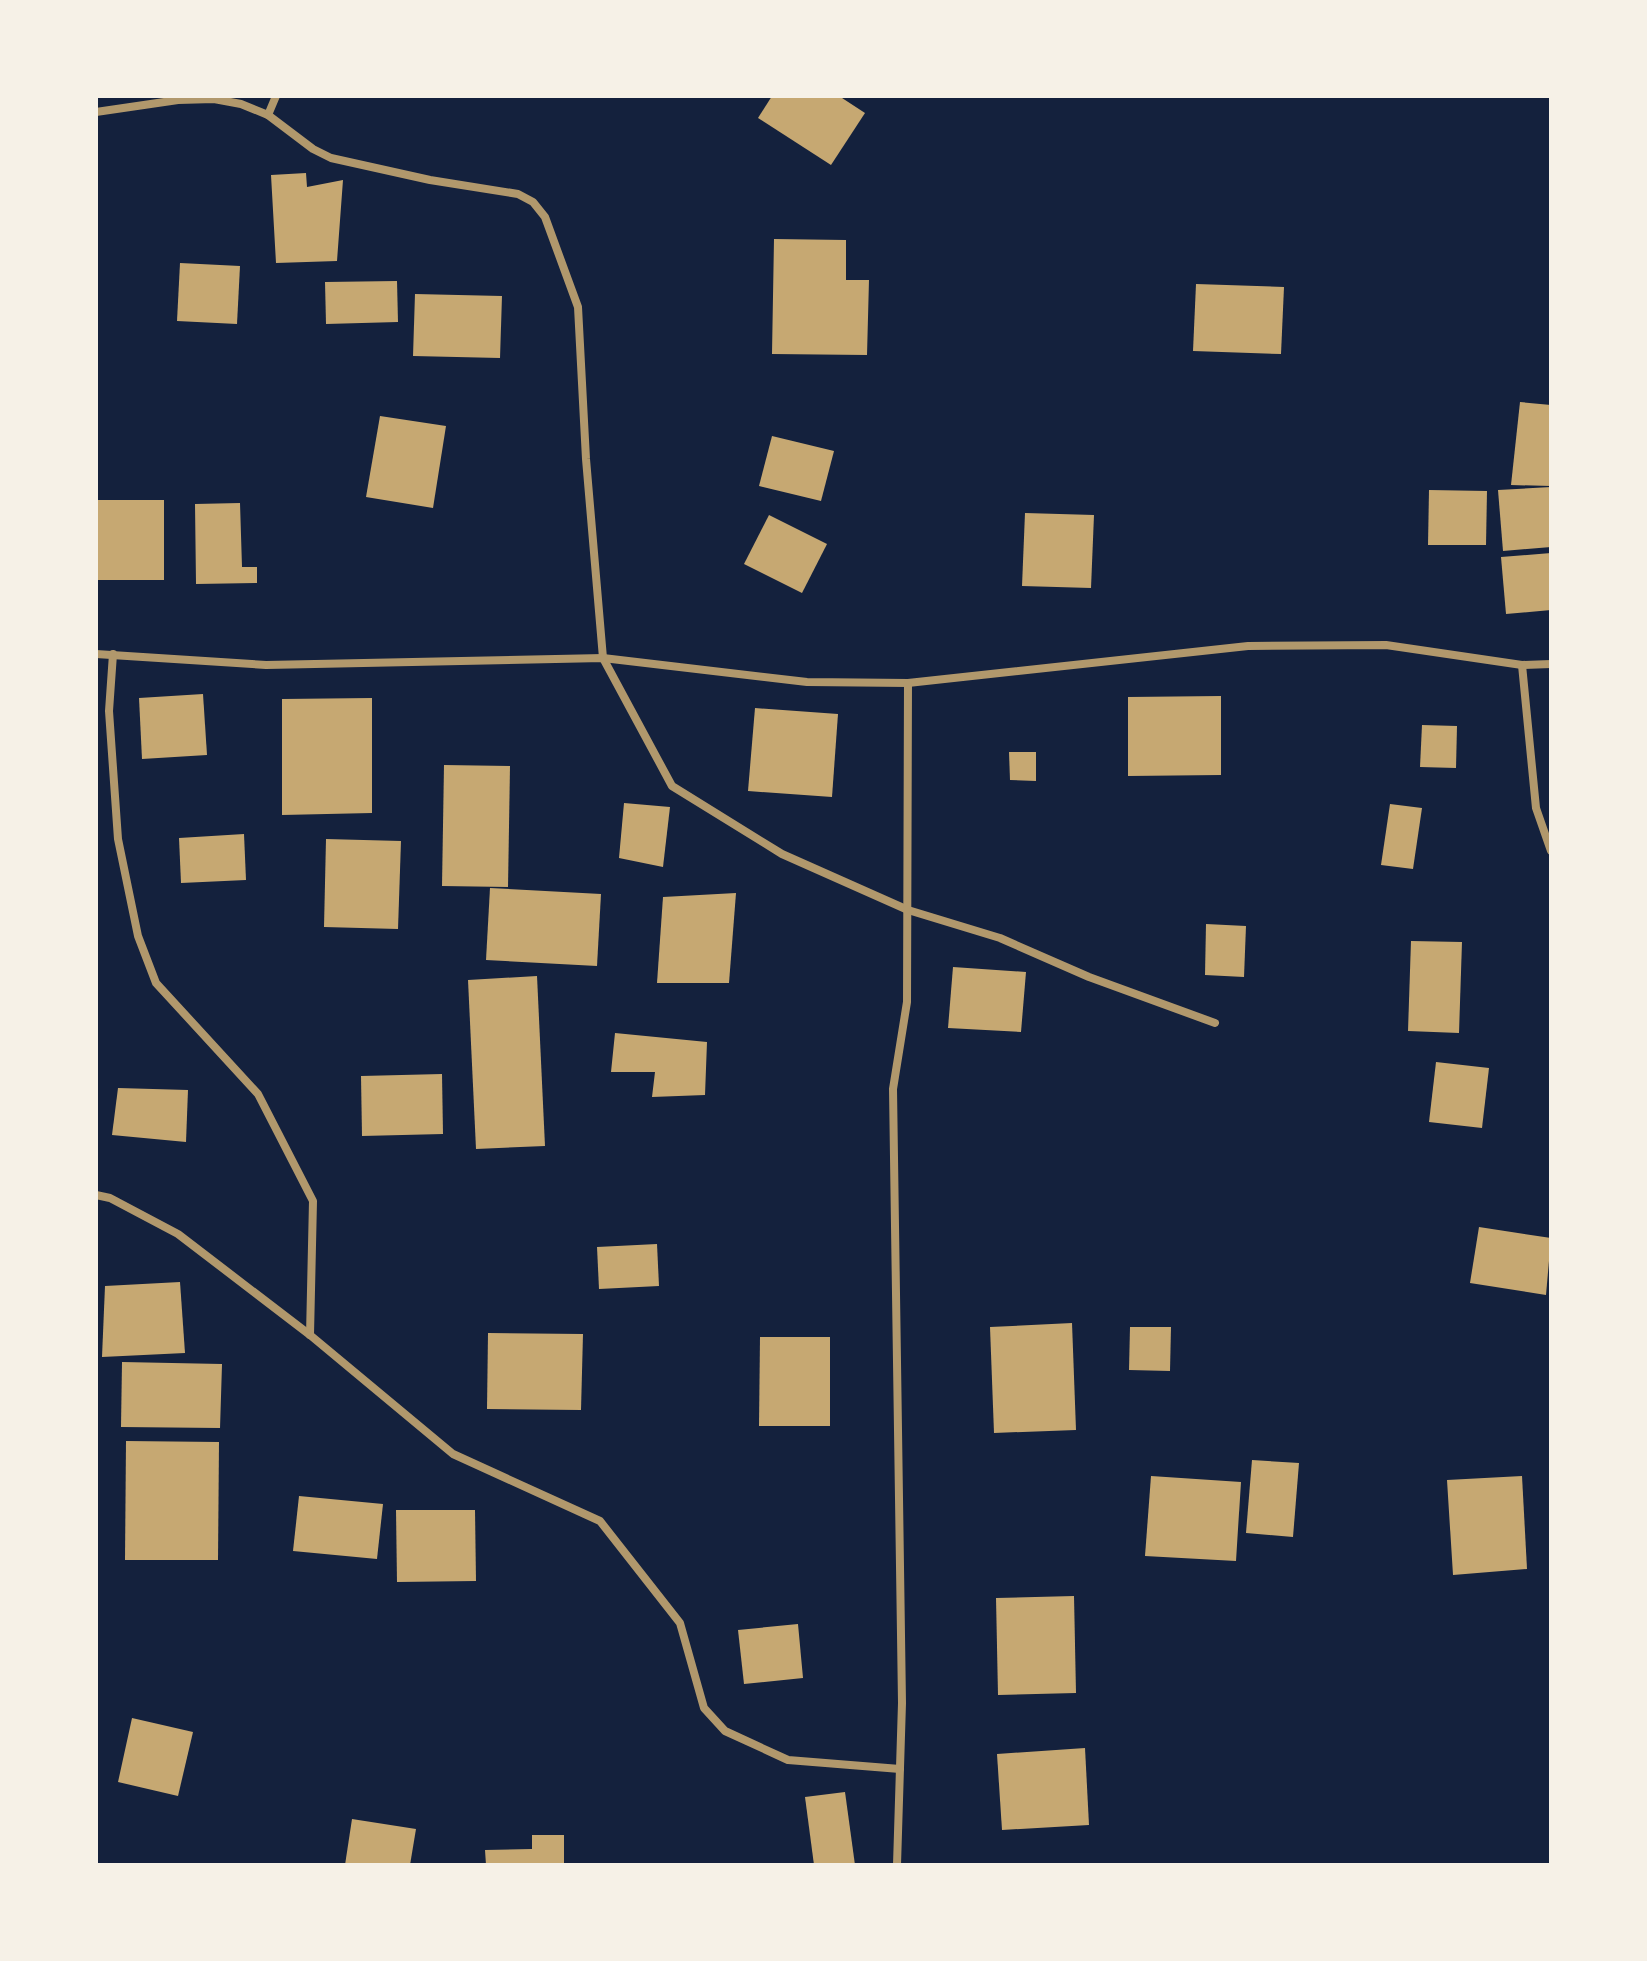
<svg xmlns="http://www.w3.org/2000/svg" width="1647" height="1961" font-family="'Noto Sans',sans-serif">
  <rect width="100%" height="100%" fill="#14213d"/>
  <!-- building -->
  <g fill="#c6a872">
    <path d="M772,96H839L865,113L831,165L758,118Z"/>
    <path d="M306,173L307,187L343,180L337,261L276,263L271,175Z"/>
    <path d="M774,239L846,240V280H869L867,355L772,354Z"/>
    <path d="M180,263L240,266L237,324L177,321Z"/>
    <path d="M397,281L398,322L326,324L325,282Z"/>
    <path d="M1196,284L1284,287L1281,354L1193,351Z"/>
    <path d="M415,294L502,296L500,358L413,356Z"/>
    <path d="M1520,402L1551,405V486L1511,485Z"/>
    <path d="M380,416L446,426L433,508L366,497Z"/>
    <path d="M772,436L834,451L821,501L759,486Z"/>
    <path d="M1551,487V547L1503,551L1498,490Z"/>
    <path d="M1429,490L1487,491L1486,545H1428Z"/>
    <rect x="96" y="500" width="68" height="80"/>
    <path d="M240,503L242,567H257V583L196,584L195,504Z"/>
    <path d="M1025,513L1094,515L1091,588L1022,586Z"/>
    <path d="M769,515L827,544L802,593L744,564Z"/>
    <path d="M1551,553V610L1506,614L1501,557Z"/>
    <path d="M203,694L207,755L142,759L139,698Z"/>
    <path d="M1221,696V775L1128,776V697Z"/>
    <path d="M372,698V813L282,815V699Z"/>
    <path d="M755,708L838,714L832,797L748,791Z"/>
    <path d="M1422,725L1457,726L1456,768L1420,767Z"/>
    <path d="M1009,752H1036V781L1010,780Z"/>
    <path d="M444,765L510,766L508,887L442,886Z"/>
    <path d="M624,803L670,807L663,867L619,858Z"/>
    <path d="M1390,804L1422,808L1413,869L1381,865Z"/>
    <path d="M244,834L246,880L181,883L179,838Z"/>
    <path d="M326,839L401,841L398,929L324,927Z"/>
    <path d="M490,888L601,894L597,966L486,960Z"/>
    <path d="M736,893L729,983H657L663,897Z"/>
    <path d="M1206,924L1246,926L1244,977L1205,975Z"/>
    <path d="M1411,941L1462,942L1459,1033L1408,1031Z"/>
    <path d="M953,967L1026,972L1021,1032L948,1028Z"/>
    <path d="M537,976L545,1146L476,1149L468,980Z"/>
    <path d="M615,1033L707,1042L705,1095L652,1097L655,1072H611Z"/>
    <path d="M1436,1062L1489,1068L1482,1128L1429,1122Z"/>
    <path d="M442,1074L443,1134L362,1136L361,1076Z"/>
    <path d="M118,1088L188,1090L186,1142L112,1135Z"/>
    <path d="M1479,1227L1551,1238L1546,1295L1470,1283Z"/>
    <path d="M657,1244L659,1286L599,1289L597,1247Z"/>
    <path d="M180,1282L185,1353L102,1357L105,1286Z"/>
    <path d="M1072,1323L1076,1430L994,1433L990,1327Z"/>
    <path d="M1130,1327H1171L1170,1371L1129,1370Z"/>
    <path d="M488,1333L583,1334L581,1410L487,1409Z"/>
    <path d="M760,1337H830V1426H759Z"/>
    <path d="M122,1362L222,1364L220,1428L121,1427Z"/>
    <path d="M126,1441L219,1442L218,1560H125Z"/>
    <path d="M1252,1460L1299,1463L1293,1537L1246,1533Z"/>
    <path d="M1151,1476L1241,1482L1236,1561L1145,1556Z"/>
    <path d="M1522,1476L1527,1569L1453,1575L1447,1480Z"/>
    <path d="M299,1496L383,1504L377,1559L293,1551Z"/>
    <path d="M396,1510H475L476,1581L397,1582Z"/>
    <path d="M1074,1596L1076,1693L998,1695L996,1598Z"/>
    <path d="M798,1624L803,1678L744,1684L738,1630Z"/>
    <path d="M132,1718L193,1732L178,1796L118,1782Z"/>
    <path d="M1085,1748L1089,1825L1002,1830L997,1754Z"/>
    <path d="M845,1792L855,1865H814L805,1797Z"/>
    <path d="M352,1819L416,1829L410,1865H345Z"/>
    <path d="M532,1835H564V1865H486L485,1850L532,1849Z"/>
  </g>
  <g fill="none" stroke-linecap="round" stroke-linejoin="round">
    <!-- minor -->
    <g stroke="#b1986c" stroke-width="8">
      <path d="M96,112L178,100L214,99L241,104L268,115L313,149L331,158L430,180L518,194L533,202L545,217L578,307L586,459L603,658L672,786L782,854L908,910L1000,938L1089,977L1215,1023"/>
      <path d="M268,115L276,96"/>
      <path d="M96,654L266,665L603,658L807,682L908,683L1248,646L1386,645L1522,665L1551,664"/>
      <path d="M113,654L109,711L118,839L138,936L156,983L258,1094L313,1201L310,1335"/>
      <path d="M1522,665L1536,808L1551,851"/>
      <path d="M96,1195L110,1198L178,1234L310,1335L453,1454L600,1521L680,1623L704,1708L725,1731L788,1760L900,1769"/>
      <path d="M897,1865L902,1703L893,1089L907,1002L908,683"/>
    </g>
  </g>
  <!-- border -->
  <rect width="1647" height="1961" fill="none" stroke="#f6f1e7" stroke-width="196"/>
</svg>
